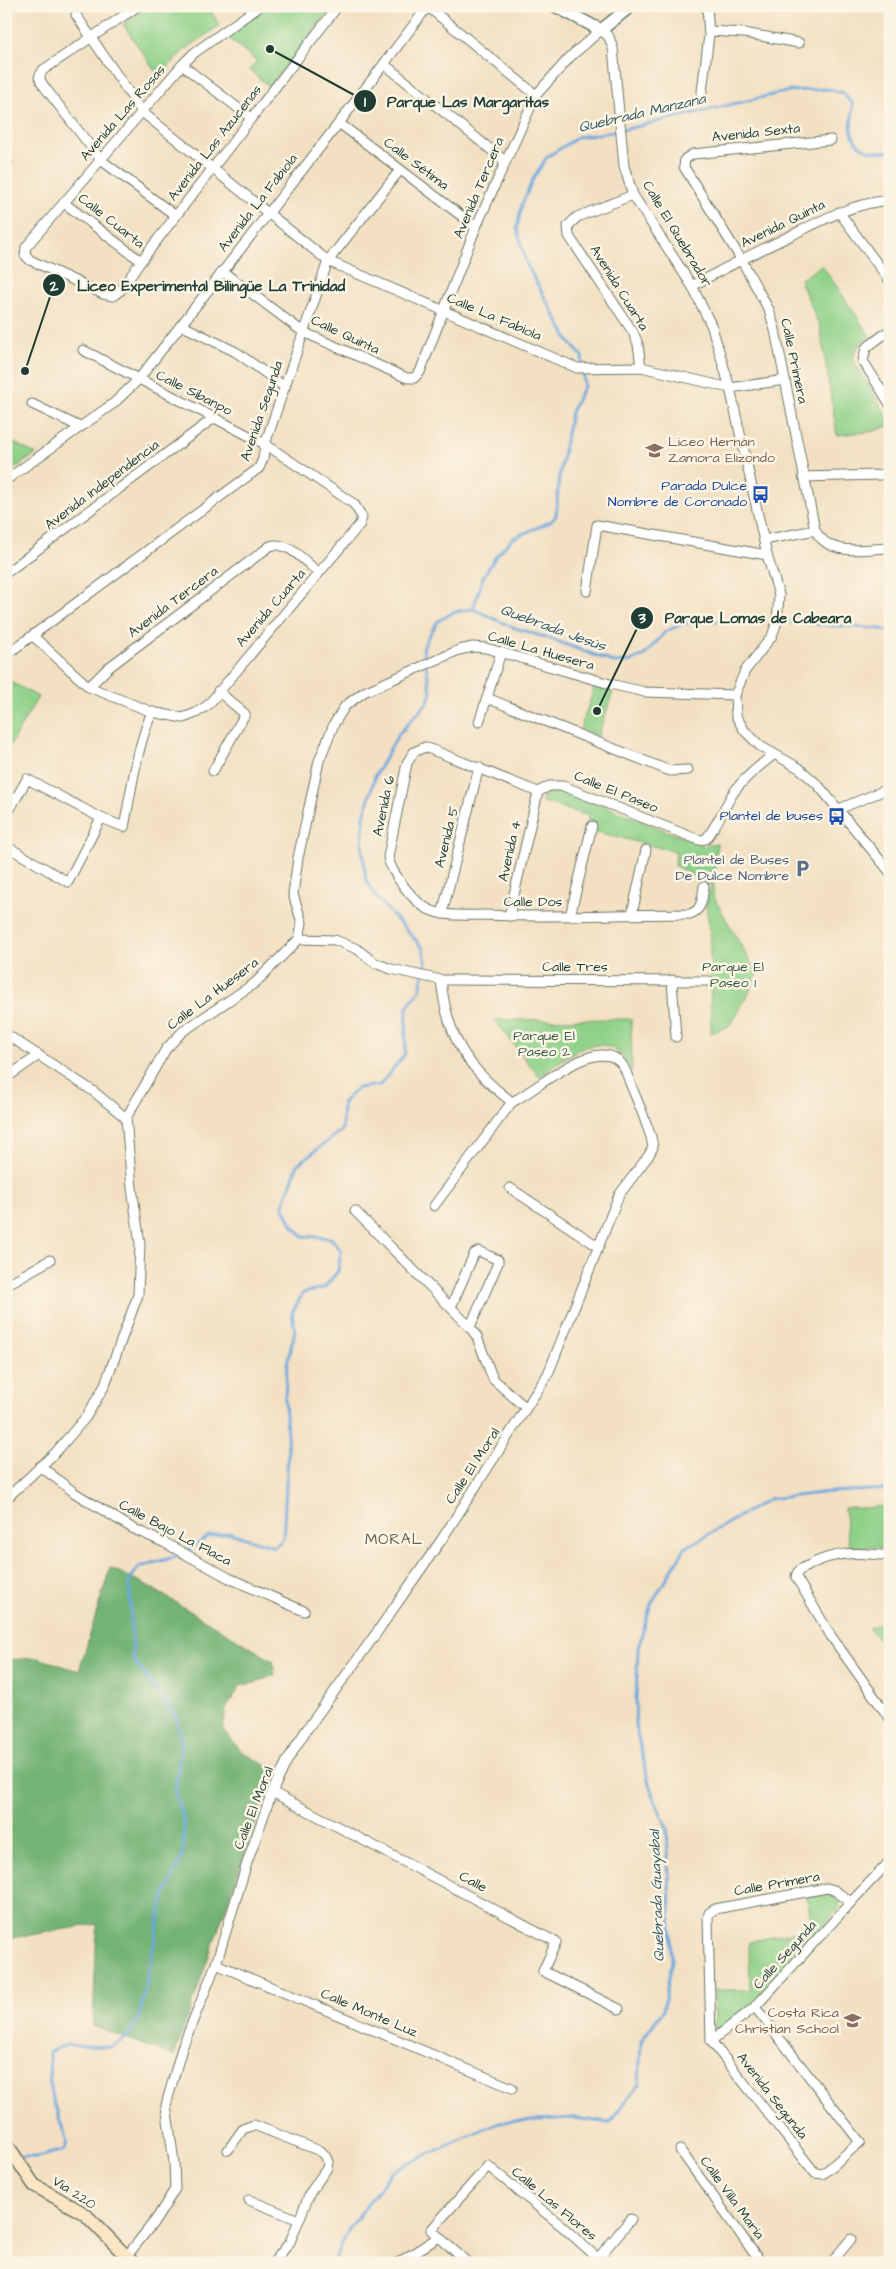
<svg xmlns="http://www.w3.org/2000/svg" width="896" height="2269" font-family="'Architects Daughter',sans-serif">
  <rect width="100%" height="100%" fill="#fcf5e5"/>
  <filter id="ink" filterUnits="userSpaceOnUse"><feTurbulence type="fractalNoise" baseFrequency=".02" numOctaves="2"/><feDisplacementMap in="SourceGraphic" scale="10" xChannelSelector="R" yChannelSelector="G"/><feConvolveMatrix kernelMatrix="1 2 1 2 8 2 1 2 1" color-interpolation-filters="sRGB"/></filter>
  <filter id="wash" filterUnits="userSpaceOnUse"><feTurbulence type="fractalNoise" baseFrequency=".0096" numOctaves="4" result="noise"/><feDisplacementMap in="SourceGraphic" scale="20" xChannelSelector="R" yChannelSelector="G"/><feGaussianBlur stdDeviation="1.12" result="paint"/><feColorMatrix in="noise" values="0 0 0 0 0 0 0 0 0 0 0 0 0 0 0 0 0 1.4 0 .05"/><feComposite in="paint" operator="in"/></filter>
  <g filter="url(#wash)">
    <rect width="100%" height="100%" fill="#f3e0c2"/>
    <!-- green -->
    <g fill="#8fd189" stroke="#57875e">
      <path d="M148,6H207L220,25L182,52L159,77L123,24Z"/>
      <path d="M269,6H333L269,87L250,70L257,61L226,36Z"/>
      <path d="M822,265L870,336C860,343 855,348 853,360L890,421V425L875,431L837,435L820,327L800,280Z"/>
      <path d="M6,439L36,454L6,474Z"/>
      <path d="M6,679L38,697L6,752Z"/>
      <path d="M594,688L613,692L598,736L580,730Z"/>
      <path d="M550,790H565L704,846L717,843L713,896L757,974L746,999L729,1026L711,1033L710,931L706,907L711,885L675,866L676,852L586,829L589,816L542,802L544,794Z"/>
      <path d="M631,1019L632,1071C628,1065 624,1056 618,1052C591,1031 561,1062 539,1077L495,1020Z"/>
      <path d="M890,1505V1548L849,1546L844,1508H867Z"/>
      <path d="M890,1620V1654L869,1628Z"/>
      <path d="M828,1892C837,1894 841,1900 839,1908L757,2000L715,2032L714,1990H750L749,1942L812,1928L807,1897Z"/>
    </g>
    <!-- forest -->
    <path fill="#73b375" stroke="#497854" d="M110,1568L145,1584L273,1661L275,1675L255,1683L241,1685L226,1709L223,1729L241,1751L274,1770L174,2056L93,2026L97,1924L6,1939V1660L38,1658L79,1671Z"/>
    <g fill="none" stroke-linecap="round" stroke-linejoin="round">
      <!-- stream -->
      <g stroke="#6da8de" stroke-width="3">
        <path d="M473,609L483,577L496,556L513,538L550,522L556,516L559,478L571,412L584,386L582,356L570,343L527,265L517,228L522,204L534,177L547,157L578,137L618,131L789,91L827,89L843,93L853,104C853,112 850,125 852,132C856,151 874,153 890,151"/>
        <path d="M473,609L512,627L551,639L616,663L631,661L645,655L665,632L682,624L706,621L763,623"/>
        <path d="M790,622L881,629L890,632"/>
        <path d="M19,2157H37L64,2150L67,2142L50,2090L49,2052L66,2045L111,2047L128,2037L140,2014L163,1900L183,1854L184,1822L175,1792L182,1742L176,1717L133,1659L129,1581L139,1567L182,1555L209,1536L230,1533L274,1547L283,1539L288,1453L285,1399L287,1364L295,1331L292,1313L303,1293L324,1288L338,1271L341,1251L331,1238L303,1236L293,1226L283,1206L298,1164L342,1130L343,1102L358,1088L380,1085L405,1054L407,1007L420,990L426,962L423,948L376,897L366,880L362,844L364,817L375,776L398,735L427,703L431,693L423,648L428,637L438,621L454,612L473,609"/>
        <path d="M333,2263L349,2229L392,2171L499,2122L574,2118L609,2123L639,2084L641,2041L663,2011L672,1961L667,1828L650,1788L635,1725L638,1648L651,1604L685,1548L769,1499L830,1492L890,1489"/>
      </g>
    </g>
  </g>
  <g filter="url(#ink)">
    <g fill="none" stroke-linecap="round" stroke-linejoin="round">
      <defs>
        <g id="minor">
          <path d="M138,6L43,70L39,77L43,85L101,160L176,216"/>
          <path d="M260,6L194,53L182,65L26,247L25,255L30,260L103,294L113,296L121,290L141,261L338,6"/>
          <path d="M427,6L536,95"/>
          <path d="M76,15L142,112L328,261L577,368L641,367L730,388L785,380"/>
          <path d="M709,31L744,33L799,43"/>
          <path d="M384,64L505,161"/>
          <path d="M182,65L251,118"/>
          <path d="M701,99L709,35L707,6"/>
          <path d="M339,123L476,227"/>
          <path d="M6,156L8,163L6,167"/>
          <path d="M633,195L577,217L568,226L569,236L633,332L638,344L641,367"/>
          <path d="M64,203L141,261"/>
          <path d="M839,212L890,281"/>
          <path d="M222,271L303,332L407,378H414L420,372L476,227L536,95L571,56L601,30L609,37L613,48L624,166L633,195L692,286L712,327L730,388L767,555L779,595L777,622L772,636L745,671L735,695L736,716L744,730L760,746L799,768L818,785L890,872"/>
          <path d="M692,286C725,268 758,251 792,235C824,219 854,203 890,200"/>
          <path d="M181,325L236,352L285,387"/>
          <path d="M890,330L866,348L863,361L890,404"/>
          <path d="M32,404L80,427"/>
          <path d="M803,477L880,475L890,471"/>
          <path d="M6,480L114,403L138,380L339,123L428,6"/>
          <path d="M815,530L775,330L769,310L741,259L684,167L685,159L693,154L831,140"/>
          <path d="M764,540L815,530C829,557 863,549 890,548"/>
          <path d="M6,573L214,418"/>
          <path d="M587,591L597,525L767,555"/>
          <path d="M33,636L89,687L152,712L183,718L196,713L208,705L360,524L362,517L354,504L265,444L83,350"/>
          <path d="M501,652L487,698L670,771L688,770"/>
          <path d="M6,655L259,468L263,459L265,444L328,261L400,170"/>
          <path d="M89,687L108,668L270,546C288,540 305,562 319,573"/>
          <path d="M479,722L487,698"/>
          <path d="M213,771L245,714L218,691"/>
          <path d="M839,809L890,788"/>
          <path d="M6,816L27,779L101,818"/>
          <path d="M6,846L68,882L101,818L124,827C132,788 136,750 152,712"/>
          <path d="M704,886C702,897 703,910 690,914C621,914 552,918 483,915C466,915 445,917 430,910C415,904 391,873 388,857L407,763L414,752L425,747L538,792L549,786H563L699,840L706,839C717,825 723,810 732,795C742,779 760,766 774,754"/>
          <path d="M442,914L479,767"/>
          <path d="M632,914L646,850"/>
          <path d="M509,916L538,792"/>
          <path d="M570,916L592,826"/>
          <path d="M441,980L709,981"/>
          <path d="M672,980L676,1037"/>
          <path d="M6,1034L93,1091L126,1118"/>
          <path d="M6,1078L39,1055"/>
          <path d="M510,1188L599,1247"/>
          <path d="M434,1206L512,1102"/>
          <path d="M355,1211L470,1327L477,1337L493,1379L526,1408"/>
          <path d="M6,1285L50,1260"/>
          <path d="M451,1307L474,1254L479,1251L498,1260V1263L470,1327"/>
          <path d="M40,1466L75,1493L132,1528L165,1543L229,1578L304,1611"/>
          <path d="M6,1499L56,1452L86,1417L104,1387L138,1295L140,1244L132,1188L126,1118L166,1049L182,1032L255,983L299,939L302,923L293,894L298,858L319,761L334,724L345,706L364,692L459,650L473,647L486,648L610,684L645,692L735,695"/>
          <path d="M890,1556C861,1552 835,1551 810,1565C803,1568 797,1570 796,1577L831,1636L890,1719"/>
          <path d="M272,1792L556,1942L543,1971L619,2009"/>
          <path d="M216,1964L512,2088"/>
          <path d="M755,2007L860,2142L823,2174L815,2173L711,2041L708,1918L709,1913L715,1909L827,1888L834,1890L851,1902L890,1861"/>
          <path d="M711,2041L755,2007L851,1902"/>
          <path d="M228,2150L243,2129L254,2125L320,2151L325,2155L328,2162L327,2168L310,2193L290,2242L273,2263"/>
          <path d="M680,2150L761,2263"/>
          <path d="M249,2200L299,2220"/>
          <path d="M439,2237L468,2263"/>
          <path d="M127,2256L157,2218L175,2189L174,2162L166,2105L182,2048L216,1964L247,1863L272,1792L288,1759L305,1732L375,1635L442,1539L548,1374L619,1195L649,1155L653,1147L651,1137C645,1119 638,1101 630,1083C628,1078 626,1070 623,1066C600,1031 537,1090 512,1102C467,1068 447,1038 441,980L391,969L375,963L357,949L335,940L299,939"/>
          <path d="M398,2263L439,2237L431,2230L488,2166L563,2227L603,2263"/>
          <path d="M594,2263L631,2219"/>
          <path d="M831,2263L851,2239"/>
        </g>
        <path id="tertiary" d="M555,6L601,30L631,6"/>
        <path id="secondary" d="M6,2143L34,2185L85,2214L133,2263"/>
      </defs>
      <!-- minor casing -->
      <use href="#minor" stroke="#697666" stroke-width="11"/>
      <!-- tertiary casing -->
      <use href="#tertiary" stroke="#697666" stroke-width="14"/>
      <!-- secondary casing -->
      <use href="#secondary" stroke="#697666" stroke-width="15"/>
      <!-- minor -->
      <use href="#minor" stroke="#fff" stroke-width="9"/>
      <!-- tertiary -->
      <use href="#tertiary" stroke="#fff" stroke-width="11"/>
      <!-- secondary -->
      <use href="#secondary" stroke="#fbe6c4" stroke-width="12"/>
    </g>
  </g>
  <!-- icons -->
  <defs>
    <symbol id="school-bare" viewBox="-9 -9 18 18"><path d="M0-5L7-2L0 1L-7-2ZM-4 1L0 2.5L4 1V4Q0 6-4 4Z" fill="#8d6e63" stroke="#fcf5e5" stroke-width="2.5" paint-order="stroke"/></symbol>
    <symbol id="bus-bare" viewBox="-9 -9 18 18"><path d="M-5-6H5V4H4V6H2V4H-2V6H-4V4H-5ZM-3.5-4V0h7V-4ZM-3.5 1.2v1.5H-2V1.2ZM2 1.2v1.5H3.5V1.2Z" fill="#1a4fb4" stroke="#fcf5e5" stroke-width="2.5" paint-order="stroke"/></symbol>
    <symbol id="parking-bare" viewBox="-9 -9 18 18"><path d="M-3.5-5.5H1a3.5 3.5 0 0 1 0 7H-1V5.5H-3.5ZM-1-3.4V-.6H.8a1.4 1.4 0 0 0 0-2.8Z" fill="#5c6f8a" stroke="#fcf5e5" stroke-width="2.5" paint-order="stroke"/></symbol>
  </defs>
  <g fill-rule="evenodd">
    <use href="#school-bare" x="642" y="438" width="25" height="25"/>
    <use href="#bus-bare" x="748" y="482" width="25" height="25"/>
    <use href="#bus-bare" x="824" y="804" width="25" height="25"/>
    <use href="#parking-bare" x="790" y="856" width="25" height="25"/>
    <use href="#school-bare" x="840" y="2008" width="25" height="25"/>
  </g>
  <g text-anchor="middle" dominant-baseline="central" stroke-width="5" stroke-linejoin="round" paint-order="stroke">
    <!-- street labels -->
    <g font-size="14" fill="#1f3d34" stroke="#fcf5e5">
      <text transform="translate(123 113) rotate(-49)">Avenida Las Rosas</text>
      <text transform="translate(756 133) rotate(-6)">Avenida Sexta</text>
      <text transform="translate(215 143) rotate(-52)">Avenida Las Azucenas</text>
      <text transform="translate(416 164) rotate(37)">Calle Sétima</text>
      <text transform="translate(479 188) rotate(-67)">Avenida Tercera</text>
      <text transform="translate(258 203) rotate(-52)">Avenida La Fabiola</text>
      <text transform="translate(111 221) rotate(38)">Calle Cuarta</text>
      <text transform="translate(783 224) rotate(-26)">Avenida Quinta</text>
      <text transform="translate(677 234) rotate(59)">Calle El Quebrador</text>
      <text transform="translate(619 288) rotate(58)">Avenida Cuarta</text>
      <text transform="translate(494 317) rotate(23)">Calle La Fabiola</text>
      <text transform="translate(345 335) rotate(25)">Calle Quinta</text>
      <text transform="translate(794 361) rotate(78)">Calle Primera</text>
      <text transform="translate(194 393) rotate(27)">Calle Sibanpo</text>
      <text transform="translate(262 411) rotate(-71)">Avenida Segunda</text>
      <text transform="translate(102 485) rotate(-37)">Avenida Independencia</text>
      <text transform="translate(173 602) rotate(-37)">Avenida Tercera</text>
      <text transform="translate(271 608) rotate(-49)">Avenida Cuarta</text>
      <text transform="translate(541 651) rotate(16)">Calle La Huesera</text>
      <text transform="translate(616 792) rotate(22)">Calle El Paseo</text>
      <text transform="translate(384 806) rotate(-78)">Avenida 6</text>
      <text transform="translate(447 837) rotate(-76)">Avenida 5</text>
      <text transform="translate(510 851) rotate(-77)">Avenida 4</text>
      <text x="533" y="902">Calle Dos</text>
      <text x="575" y="967">Calle Tres</text>
      <text transform="translate(213 994) rotate(-37)">Calle La Huesera</text>
      <text transform="translate(473 1466) rotate(-57)">Calle El Moral</text>
      <text transform="translate(175 1533) rotate(28)">Calle Bajo La Flaca</text>
      <text transform="translate(254 1808) rotate(-69)">Calle El Moral</text>
      <text transform="translate(473 1882) rotate(28)">Calle</text>
      <text transform="translate(777 1884) rotate(-10)">Calle Primera</text>
      <text transform="translate(785 1955) rotate(-48)">Calle Segunda</text>
      <text transform="translate(369 2013) rotate(23)">Calle Monte Luz</text>
      <text transform="translate(772 2096) rotate(52)">Avenida Segunda</text>
      <text transform="translate(74 2193) rotate(33)">Vía 220</text>
      <text transform="translate(732 2198) rotate(54)">Calle Villa María</text>
      <text transform="translate(554 2204) rotate(40)">Calle Las Flores</text>
    </g>
    <!-- education labels -->
    <g font-size="14" fill="#785e54" stroke="#fcf5e5" text-anchor="start">
      <text x="668" y="442">Liceo Hernán<tspan x="668" dy="16">Zamora Elizondo</tspan></text>
      <text x="839" y="2013" text-anchor="end">Costa Rica<tspan x="839" dy="16">Christian School</tspan></text>
    </g>
    <!-- transit labels -->
    <g font-size="14" fill="#164399" stroke="#fcf5e5" text-anchor="end">
      <text x="747" y="486">Parada Dulce<tspan x="747" dy="16">Nombre de Coronado</tspan></text>
      <text x="823" y="816">Plantel de buses</text>
    </g>
    <!-- service labels -->
    <g font-size="14" fill="#4e5e75" stroke="#fcf5e5" text-anchor="end">
      <text x="789" y="860">Plantel de Buses<tspan x="789" dy="16">De Dulce Nombre</tspan></text>
    </g>
    <!-- park labels -->
    <g font-size="14" fill="#355b45" stroke="#fcf5e5">
      <text x="733" y="967">Parque El<tspan x="733" dy="16">Paseo 1</tspan></text>
      <text x="544" y="1036">Parque El<tspan x="544" dy="16">Paseo 2</tspan></text>
    </g>
    <!-- water labels -->
    <g font-size="15" font-style="italic" fill="#365d67" stroke="#fcf5e5">
      <text transform="translate(642 113) rotate(-13)">Quebrada Manzana</text>
      <text transform="translate(553 628) rotate(20)">Quebrada Jesús</text>
      <text transform="translate(657 1896) rotate(-92)">Quebrada Guayabal</text>
    </g>
    <!-- neighbourhood labels -->
    <g font-size="15" letter-spacing="1" fill="#64624e" stroke="#fcf5e5">
      <text x="394" y="1539">MORAL</text>
    </g>
  </g>
  <!-- callouts -->
  <path fill="none" stroke="#1f3d34" stroke-width="2" d="M270 49L365 101M25 371L54 285M597 711L642 618"/>
  <g fill="#1f3d34" stroke="#fcf5e5" stroke-width="2">
    <circle cx="270" cy="49" r="5"/>
    <circle cx="25" cy="371" r="5"/>
    <circle cx="597" cy="711" r="5"/>
    <circle cx="365" cy="101" r="12"/>
    <circle cx="54" cy="285" r="12"/>
    <circle cx="642" cy="618" r="12"/>
  </g>
  <g font-size="15" text-anchor="middle" font-weight="bold" fill="#fff">
    <text x="365" y="107">1</text>
    <text x="54" y="291">2</text>
    <text x="642" y="623">3</text>
  </g>
  <g font-size="15" text-anchor="middle" font-weight="bold" fill="#1f3d34" stroke="#fcf5e5" stroke-width="5" stroke-linejoin="round" paint-order="stroke">
    <text x="468" y="107">Parque Las Margaritas</text>
    <text x="211" y="291">Liceo Experimental Bilingüe La Trinidad</text>
    <text x="758" y="623">Parque Lomas de Cabeara</text>
  </g>
  <!-- margin -->
  <rect width="896" height="2269" fill="none" stroke="#fcf5e5" stroke-width="25"/>
</svg>
